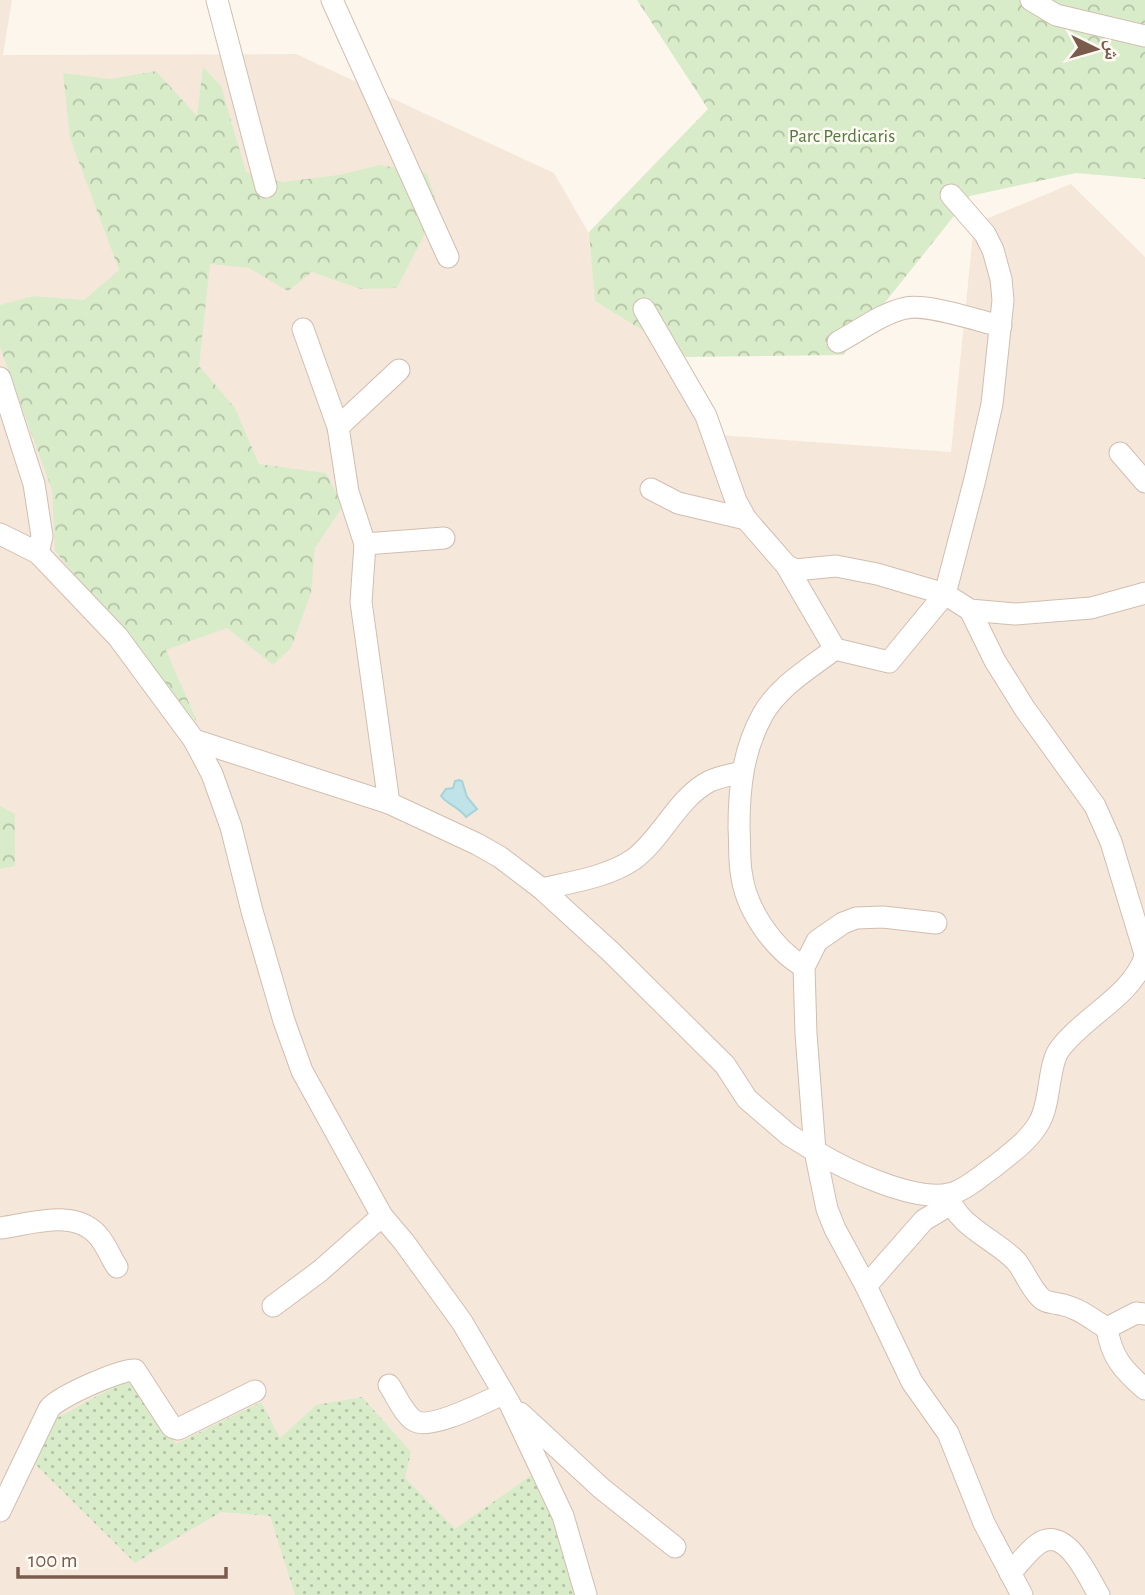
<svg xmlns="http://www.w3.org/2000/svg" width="1145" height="1595" font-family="'Alegreya Sans','Noto Naskh Arabic',sans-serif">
  <defs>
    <pattern id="grass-dots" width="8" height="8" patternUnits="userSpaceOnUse" patternTransform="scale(1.75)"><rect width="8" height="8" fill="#d8ecc9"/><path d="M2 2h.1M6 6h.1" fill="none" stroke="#b4c2a5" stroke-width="1.8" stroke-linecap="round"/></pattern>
    <pattern id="forest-crowns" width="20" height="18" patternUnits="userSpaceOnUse" patternTransform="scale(1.75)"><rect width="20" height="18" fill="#d8ecc9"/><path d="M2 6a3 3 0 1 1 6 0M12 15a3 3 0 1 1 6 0" fill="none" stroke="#b4c2a5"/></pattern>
  </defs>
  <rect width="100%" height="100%" fill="#fdf6ec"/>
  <!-- residential -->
  <path fill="#f5e8da" d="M0,0H12L3,55L296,54L554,173L705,434L951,452L974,224L1071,184L1145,257V1595H0Z"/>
  <!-- grass -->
  <path fill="url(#grass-dots)" d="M130,1378L176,1444L261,1402L280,1438L316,1405L362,1397L411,1452L405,1478L455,1529L533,1474L565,1546L576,1595H295L270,1516L221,1512L135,1563L35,1464L57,1418Z"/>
  <!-- forest -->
  <g fill="url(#forest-crowns)">
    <path d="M637,0H1145V179L1076,173L970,196L843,355L686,357L595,301L589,232L708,109Z"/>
    <path d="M203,67L221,86L246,172L283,182L338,175L380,165L427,173L438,208L397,288L361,289L312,272L288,291L249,268L210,264L199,366L235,408L259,464L326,473L343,506L315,548L311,593L291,648L273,665L227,628L166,650L198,724L55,551L52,490L0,347V305L33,296L84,300L119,270L70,138L63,73L110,79L156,71L197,116Z"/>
    <path d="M0,806L15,814V866L0,869Z"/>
  </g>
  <!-- water -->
  <path fill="#bfe3e8" stroke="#a5d3da" stroke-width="2" d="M459,780L462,781L467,797L477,809L466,817C459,807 448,805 441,796L446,789L453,788L455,781Z"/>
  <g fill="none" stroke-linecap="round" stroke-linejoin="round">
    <defs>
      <g id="minor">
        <path d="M217,0L266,187"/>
        <path d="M332,0L448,257"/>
        <path d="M1031,0L1056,15L1145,36"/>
        <path d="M644,309L706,416L736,501L746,519L786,565L835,649"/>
        <path d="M303,329L338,427L348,492L365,544L361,602L389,803"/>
        <path d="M838,342C859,331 882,313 906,308C926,303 979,321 1001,326"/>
        <path d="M0,378L34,484L42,536L38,553"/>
        <path d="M338,427L399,370"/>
        <path d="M1120,453L1145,482"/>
        <path d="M651,489L678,503L746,519"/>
        <path d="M0,534L38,553L118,637L194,740L389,803L477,844L500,857L542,889L611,952L725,1065L747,1099L789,1135L815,1151L827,1209L835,1229L866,1286L912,1382L948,1433L984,1523L1022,1595"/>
        <path d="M365,544L444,538"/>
        <path d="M786,565L795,570L836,566L877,574L945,594L970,610L992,612L1015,614L1091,608L1145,593"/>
        <path d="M970,610L995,661L1025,709L1095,806L1111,842L1145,954"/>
        <path d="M194,740L212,774L231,827L252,911L284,1021L302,1071L382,1216L404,1242L462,1322L510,1404L563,1516L586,1595"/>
        <path d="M542,889C572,882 608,877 634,859C663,837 677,798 710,781C719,777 731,775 741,772"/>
        <path d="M936,923L883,917L856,918L843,923L817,941L804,967L806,1034L815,1151C846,1170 914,1202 950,1194C966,1190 982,1175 995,1166C1011,1153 1030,1140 1040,1121C1051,1100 1048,1066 1059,1050C1084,1016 1131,997 1145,957"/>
        <path d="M804,967C772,948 745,908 741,871C739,857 740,842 739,828C739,787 743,750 763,714C779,686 810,668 835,649L889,662L945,594L975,479L992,404L1003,300L1001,279L993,250L985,234L951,195"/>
        <path d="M948,1194C956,1226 995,1239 1016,1261C1025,1272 1030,1287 1040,1297C1045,1303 1052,1302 1059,1304C1078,1307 1091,1319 1107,1328"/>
        <path d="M0,1228C32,1224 77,1207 100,1238C107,1247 111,1258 117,1267"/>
        <path d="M866,1286L924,1220L951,1204"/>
        <path d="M273,1306L320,1271L382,1216"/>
        <path d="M1145,1314L1136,1313L1107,1328C1111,1357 1124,1371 1145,1389"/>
        <path d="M389,1385C396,1395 404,1415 415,1421C431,1430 485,1402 503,1394"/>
        <path d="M520,1413L601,1488L675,1547"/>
        <path d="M0,1511L49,1409C57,1397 121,1369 135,1370L172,1427L178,1429L255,1391"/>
        <path d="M1010,1573C1019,1564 1027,1552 1038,1544C1066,1524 1088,1577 1099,1595"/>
      </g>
    </defs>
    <!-- minor casing -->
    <use href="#minor" stroke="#d1beb0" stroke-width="23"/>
    <!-- minor -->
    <use href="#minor" stroke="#fff" stroke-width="21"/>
  </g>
  <g text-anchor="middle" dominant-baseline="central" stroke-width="5" stroke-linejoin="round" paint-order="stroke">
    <!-- park labels -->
    <g font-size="19" fill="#537a41" stroke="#fffaf3">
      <text x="842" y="136">Parc Perdicaris</text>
    </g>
  </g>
  <!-- north arrow -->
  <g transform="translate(1096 49) rotate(95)" stroke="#fffaf3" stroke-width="5" paint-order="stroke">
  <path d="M0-5L12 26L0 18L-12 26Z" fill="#7a5c4d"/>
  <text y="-10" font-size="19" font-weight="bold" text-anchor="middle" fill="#7a5c4d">ش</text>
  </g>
  <!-- scale -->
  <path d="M18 1567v10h208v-10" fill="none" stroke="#7a5c4d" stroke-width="3.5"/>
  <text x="28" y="1567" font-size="21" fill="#7a5c4d" stroke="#fffaf3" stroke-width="5" paint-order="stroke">100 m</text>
</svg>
